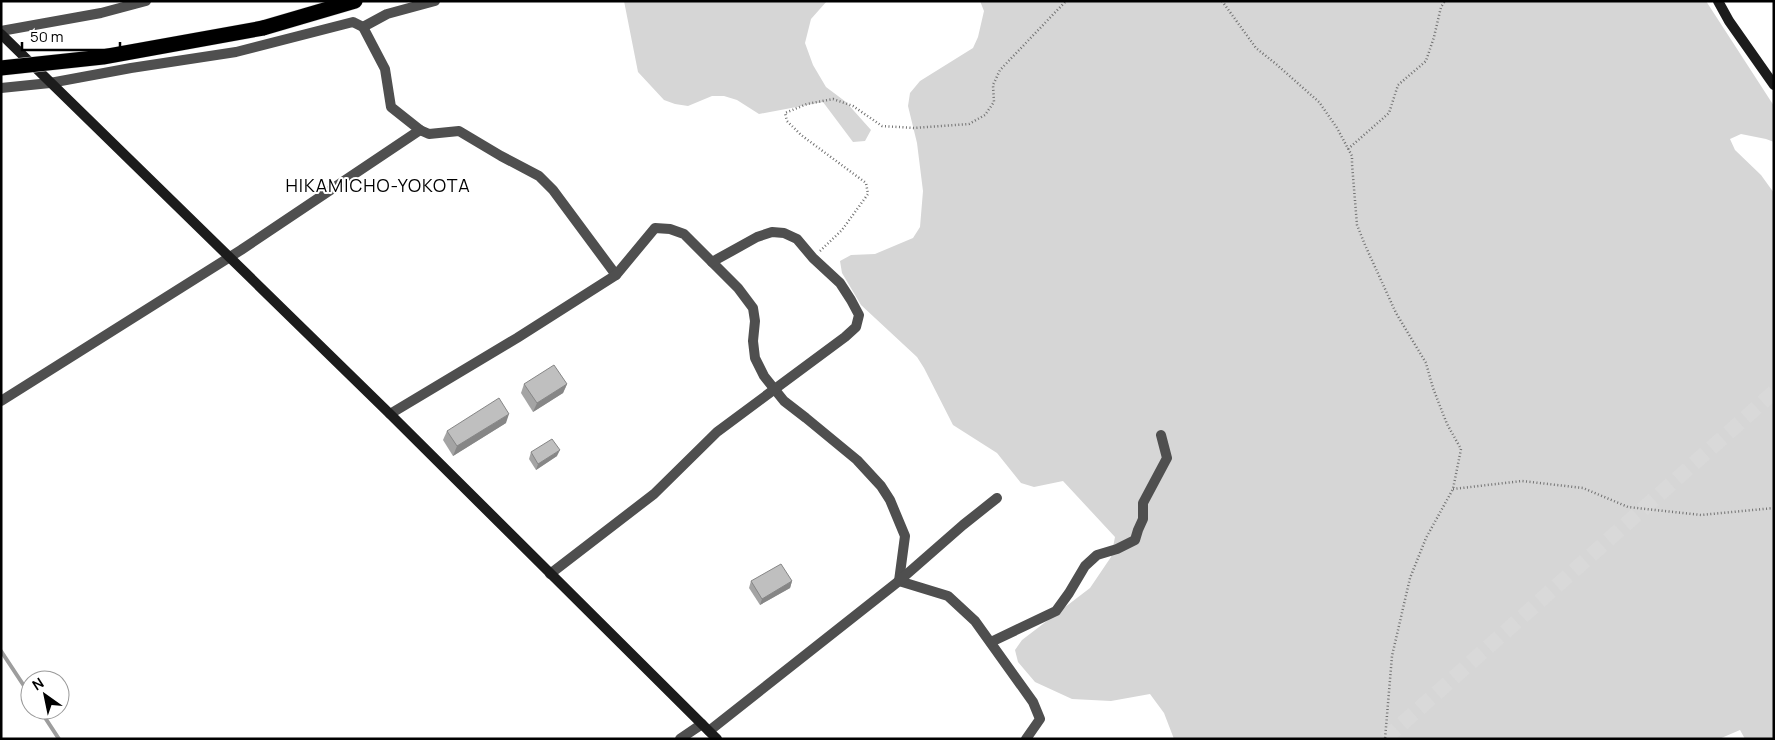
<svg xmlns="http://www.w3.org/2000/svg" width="1775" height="740" font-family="Manrope,sans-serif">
  <rect width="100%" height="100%" fill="#fff"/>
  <!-- green -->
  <g fill="#d6d6d6">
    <path d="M624,1H827L811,19L805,43L813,65L826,87L846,102L871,130L865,141L853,142L823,102L759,114L737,100L724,96H712L688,106L675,104L664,100L638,72Z"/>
    <path d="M980,1H1706L1774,106V142L1766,139L1741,134L1730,139L1735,150L1761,175L1774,193V739H1745L1740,730L1719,739H1174L1164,713L1150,694L1111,701L1072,699L1035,682L1018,662L1015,650L1022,640L1090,588L1111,557L1115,537L1063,481L1034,487L1021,483L997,453L953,425L924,368L917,357L861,305L842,273L840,261L851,255L875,254L913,238L920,227L923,191L917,143L908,106L910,93L920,81L973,48L978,37L984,11Z"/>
  </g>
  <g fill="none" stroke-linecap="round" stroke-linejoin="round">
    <!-- stream -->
    <g stroke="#9d9d9d" stroke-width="4">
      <path d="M1,651L30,695"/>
      <path d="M40,710L59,739"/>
    </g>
    <!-- highway-tunnel -->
    <path stroke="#d9d9d9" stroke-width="15" stroke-dasharray="15 8" stroke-linecap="butt" d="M1385,739L1774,392"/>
    <defs>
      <path id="highway" d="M263,28L355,1"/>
    </defs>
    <!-- highway casing -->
    <use href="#highway" stroke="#dbdbdb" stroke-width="16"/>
    <!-- path -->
    <g stroke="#717171" stroke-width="2.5" stroke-dasharray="1 2.5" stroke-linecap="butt">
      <path d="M1222,1L1256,48L1276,64L1319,102L1337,128L1352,156V164L1357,225L1365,245L1396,313L1426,363L1433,388L1447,424L1461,449L1453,489L1426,538L1410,578L1392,656L1385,739"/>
      <path d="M1348,149L1389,113L1398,85L1426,61L1434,37L1441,7L1445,1"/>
      <path d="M820,251L842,230L868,194L866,183L801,135L787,121L785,113L807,104L833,99L853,106L882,126L914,128L969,124L985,115L994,102L993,85L1000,70L1066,1"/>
      <path d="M1453,489L1522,481L1583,488L1628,507L1701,515L1774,508"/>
    </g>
    <!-- street -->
    <g stroke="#4f4f4f" stroke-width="10">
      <path d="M363,27L387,14L435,1"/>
      <path d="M1,31L101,13L146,1"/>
      <path d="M1,88L50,83L131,68L236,52L353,22L363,27L385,69L391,107L420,130L429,134L459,131L501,156L539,176L553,190L616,275"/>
      <path d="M1,401L241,250L420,130"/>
      <path d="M390,414L517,338L616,275L655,228L670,229L684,234L738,288L753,308L755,321L753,341L755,358L764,376L784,401L806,418L857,460L881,486L890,500L905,536L899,581"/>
      <path d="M550,574L654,494L717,432L845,337L856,327L859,315L851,300L840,283L813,258L797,239L784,233L772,232L757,237L712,262"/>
      <path d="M899,581L948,596L975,621L1033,702L1040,719L1026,739"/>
      <path d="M991,642L1056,611L1069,593L1085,566L1097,555L1117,549L1135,540L1138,530L1143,519V503L1167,458L1161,435"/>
      <path d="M709,731L899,581L963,525L997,498"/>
      <path d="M680,739L702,724"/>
    </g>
    <!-- secondary -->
    <g stroke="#1c1c1c" stroke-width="10">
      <path d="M1718,1L1729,21L1774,85"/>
      <path d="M1,34L390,414L717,739"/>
    </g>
    <!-- highway -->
    <use href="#highway" stroke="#000" stroke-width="15"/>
    <defs>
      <path id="highway-bridge" d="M1,68L103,57L263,28"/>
    </defs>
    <!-- highway-bridge casing -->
    <use href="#highway-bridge" stroke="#dbdbdb" stroke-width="16" stroke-linecap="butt"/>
    <!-- highway-bridge -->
    <use href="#highway-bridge" stroke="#000" stroke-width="15"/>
  </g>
  <!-- wall -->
  <g fill="#a4a4a4">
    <path d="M524,384H567L563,393L533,412L521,393Z"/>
    <path d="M506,423L453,456L443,440L447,431Z"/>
    <path d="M531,452L557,456L536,470L529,459Z"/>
    <path d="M751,581H792L790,588L760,605L749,588Z"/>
  </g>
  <!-- shaded-wall -->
  <g fill="#868686">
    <path d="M567,384L563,393L533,412L537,403Z"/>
    <path d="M509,414L506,423L453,456L457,446Z"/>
    <path d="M560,450L557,456L536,470L538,464Z"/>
    <path d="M792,581L790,588L760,605L762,599Z"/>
  </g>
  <!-- building -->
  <g fill="#bfbfbf" stroke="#868686">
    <path d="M554,365L567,384L537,403L524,384Z"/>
    <path d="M499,398L509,414L457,446L447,431Z"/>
    <path d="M552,439L560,450L538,464L531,452Z"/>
    <path d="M781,564L792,581L762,599L751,581Z"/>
  </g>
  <g text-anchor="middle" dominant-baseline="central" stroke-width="4" stroke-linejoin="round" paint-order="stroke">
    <!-- quarter labels -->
    <g font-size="18" letter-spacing="1" fill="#000" stroke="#fff">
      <text x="378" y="185">HIKAMICHO-YOKOTA</text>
    </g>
  </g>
  <!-- border -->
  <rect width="1775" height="740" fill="none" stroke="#000000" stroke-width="5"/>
  <!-- north arrow -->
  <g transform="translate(45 695) rotate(327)"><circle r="24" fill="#ffffff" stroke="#999999"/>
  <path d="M0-4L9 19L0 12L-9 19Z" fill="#000000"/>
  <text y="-8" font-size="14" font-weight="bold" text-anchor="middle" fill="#000000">N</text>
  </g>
  <!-- scale -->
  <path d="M22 42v8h98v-8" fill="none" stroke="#000000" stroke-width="2.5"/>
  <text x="30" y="42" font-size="15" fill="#000000" stroke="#ffffff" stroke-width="4" paint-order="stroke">50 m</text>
</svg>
